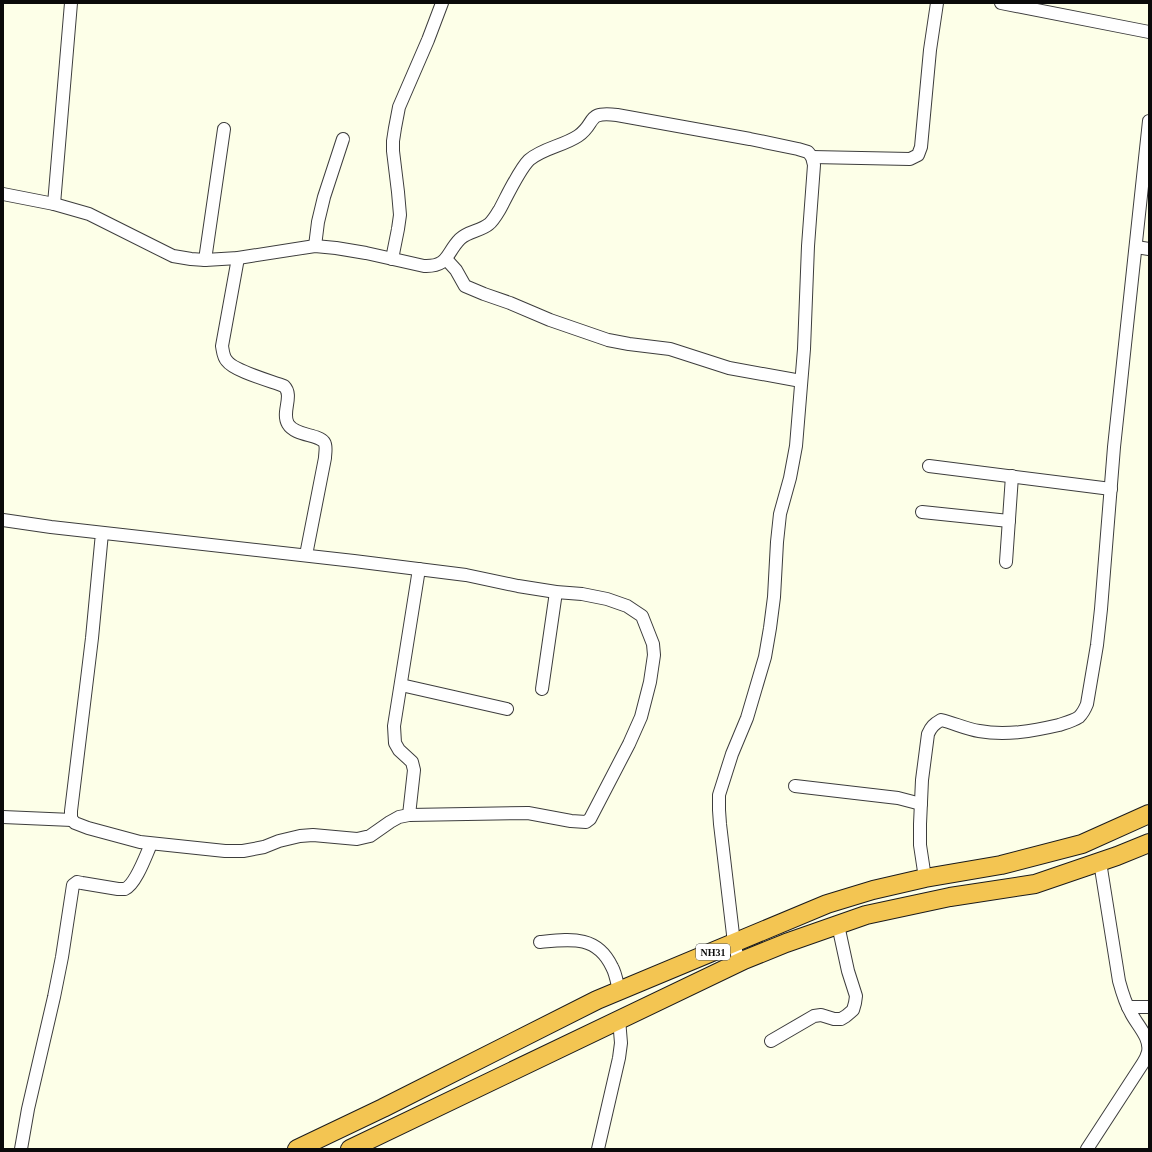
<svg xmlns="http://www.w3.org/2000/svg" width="1152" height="1152" font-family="'Times New Roman',serif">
  <rect width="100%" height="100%" fill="#fdffe8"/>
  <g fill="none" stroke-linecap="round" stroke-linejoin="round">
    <defs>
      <g id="minor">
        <path d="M1001,3L1149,32"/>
        <path d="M812,157L910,159L918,155L921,147L930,50L937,3"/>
        <path d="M3,194L54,204L89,214L173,256L191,259L205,260L238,258L315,246L336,248L366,253L424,266C449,267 446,253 460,239C468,231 481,231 489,224C493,221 497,214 500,209C507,196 519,170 529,160C543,148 563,146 578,136C597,123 585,111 617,115L750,139L798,149L808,152L812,157L814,165L808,246L804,349L796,446L790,478L780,514L777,542L774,597L770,628L765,657L747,718L732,754L719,795V810L720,824L734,943L739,962"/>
        <path d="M54,204L71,3"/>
        <path d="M315,246L318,222L324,197L343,139"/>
        <path d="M1136,247L1149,249"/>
        <path d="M238,258L222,346C223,351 223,357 227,361C234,371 271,381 284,386C294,396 281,412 288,424C295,436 318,434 324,442C327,446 325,453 325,458L306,555"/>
        <path d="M392,259L398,229L400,215L398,192L393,151V141L395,128L399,107L428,40L442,3"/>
        <path d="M446,259L456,270L465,286L484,294L510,303L550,320L608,340L629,344L670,349L729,368L801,381"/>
        <path d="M205,260L224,129"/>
        <path d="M929,466L1111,489"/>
        <path d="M922,512L1009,521"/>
        <path d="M3,520L51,527L354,561L466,575L518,586L556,592L582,594L607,599L627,606L642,616L653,644L654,655L650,682L641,717L629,744L590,819L586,822L571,821L528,813L409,815L399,817L390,822L370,836L357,839L313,835L300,836L279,841L264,847L243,851H225L140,842L88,828L75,823L72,820L71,817V811L92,638L102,533"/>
        <path d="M1006,562L1012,476"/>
        <path d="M401,685L507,709"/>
        <path d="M542,689L556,592"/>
        <path d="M795,786L898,798L921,804"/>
        <path d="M409,815L414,770L412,762L399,750L395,743L394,726L419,569"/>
        <path d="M3,817L72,820"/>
        <path d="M925,878L920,845V824L922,780L928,734C931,727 934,724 941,720C954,723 966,729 979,731C1006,736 1033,731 1059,725C1065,723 1073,721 1079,717C1083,713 1085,709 1087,704L1097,645L1101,609L1114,447L1149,121"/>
        <path d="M540,942C571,939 597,935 612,967C616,974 617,983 619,991"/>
        <path d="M1128,1007H1149"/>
        <path d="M771,1041L814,1016L821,1015L834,1019H841L846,1016L853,1010L855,1003L856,996L848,971L838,925"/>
        <path d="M21,1149L28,1109L54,997L62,957L73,885L77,882L82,883L118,889C120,889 123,889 125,889C136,884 146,855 151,844"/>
        <path d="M598,1149L619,1058L621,1043L619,1019"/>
        <path d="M1087,1149L1143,1063C1145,1060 1147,1056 1148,1052C1151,1038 1137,1025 1131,1013C1125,1003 1122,992 1119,981L1100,862"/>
      </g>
      <g id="highway">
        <path d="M297,1149L383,1108L597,1000L827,904L873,890L925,878L1001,865L1082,844L1149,814"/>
        <path d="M350,1149L744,960L786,943L866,915L950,897L1035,884L1117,856L1149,843"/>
      </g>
    </defs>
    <!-- minor casing -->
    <use href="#minor" stroke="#3d3d3d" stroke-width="14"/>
    <!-- highway casing -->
    <use href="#highway" stroke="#1b1b1b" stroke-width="20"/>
    <!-- minor -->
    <use href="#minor" stroke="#fff" stroke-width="12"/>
    <!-- highway -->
    <use href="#highway" stroke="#f3c552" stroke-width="18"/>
  </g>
  <g text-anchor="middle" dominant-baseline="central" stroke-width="4" stroke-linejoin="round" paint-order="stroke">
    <!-- shield labels -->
    <rect fill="#fff" stroke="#545454" stroke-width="1" x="696" y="944" width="34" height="16" rx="3"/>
    <g font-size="10" font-weight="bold" fill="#0a0a0a">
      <text x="713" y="952">NH31</text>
    </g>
  </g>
  <!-- border -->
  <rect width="1152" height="1152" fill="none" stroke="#0a0a0a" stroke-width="8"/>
</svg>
